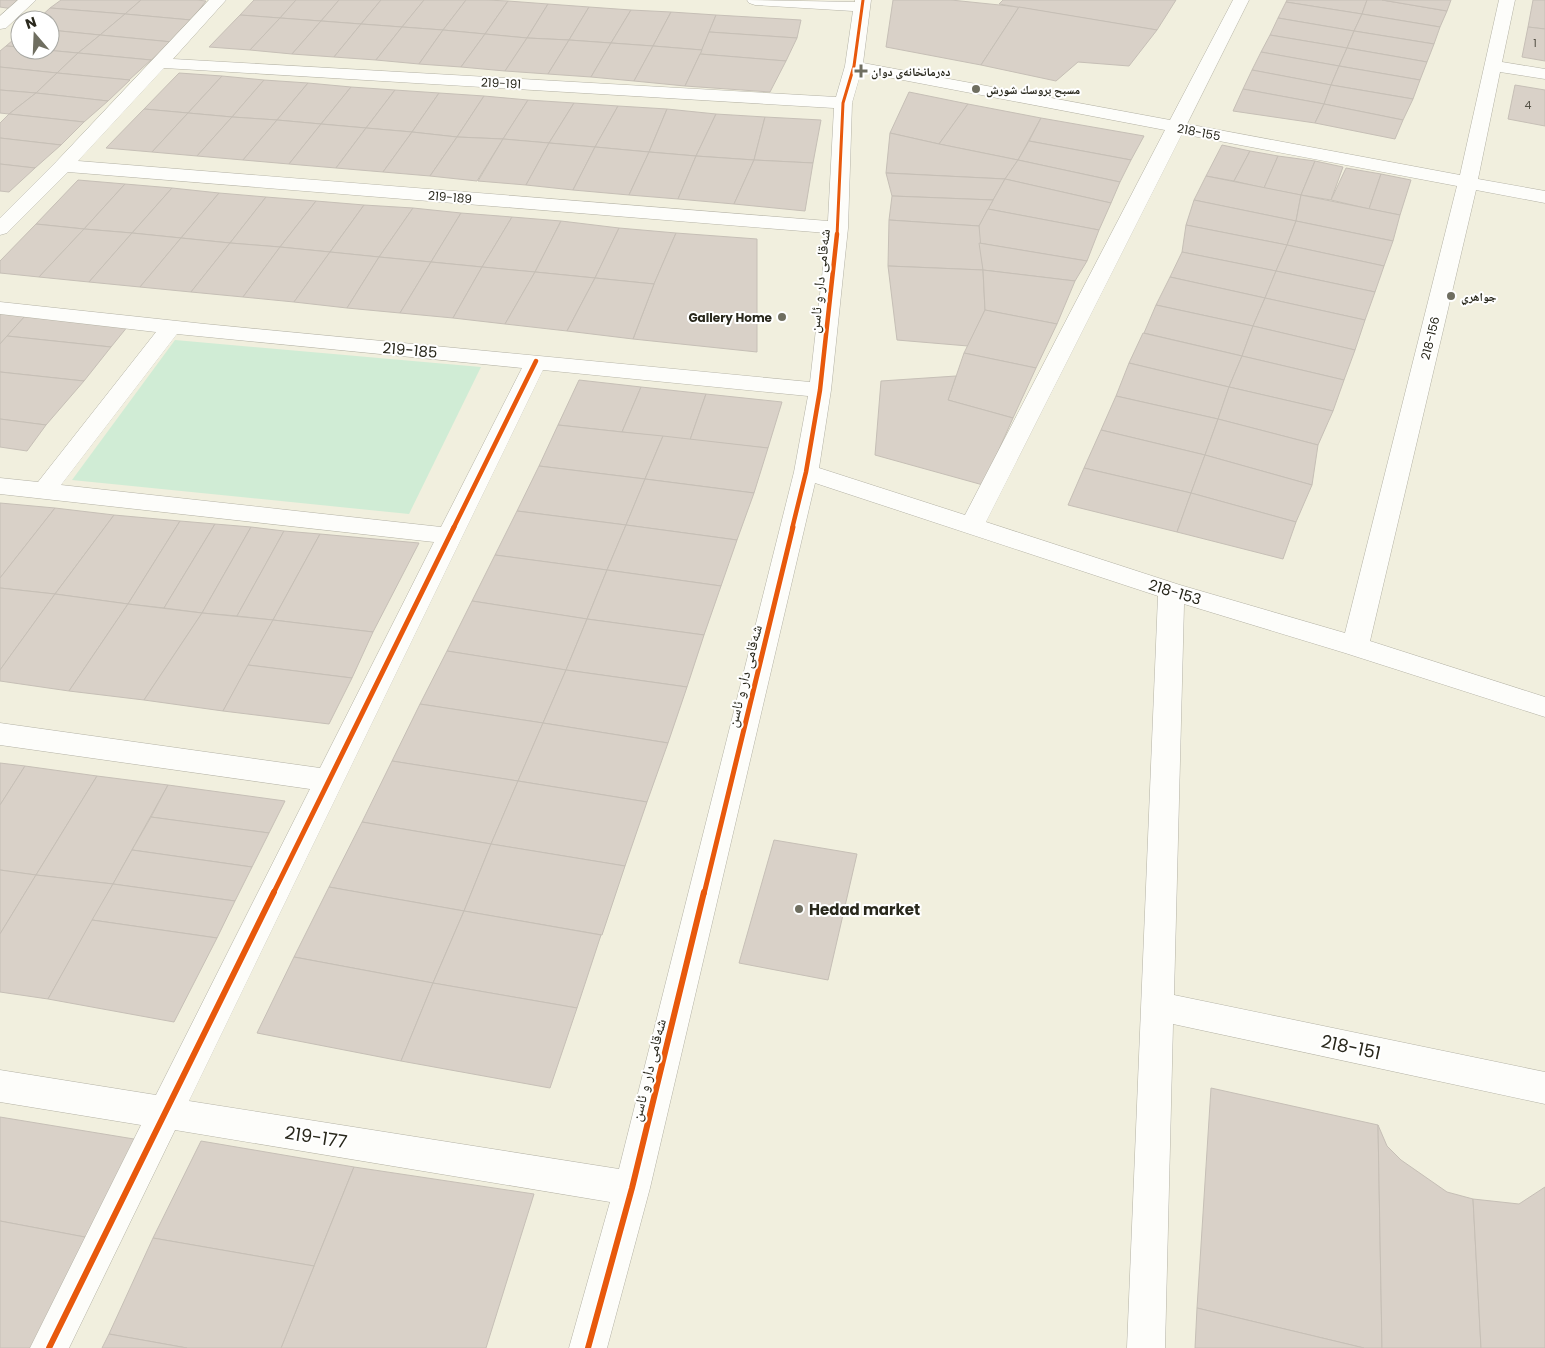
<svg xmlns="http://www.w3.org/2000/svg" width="1545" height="1348" font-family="Poppins,'Noto Naskh Arabic',sans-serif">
  <rect width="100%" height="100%" fill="#f1efde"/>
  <!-- green -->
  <path fill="#d0ecd5" d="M175,340L481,367L409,514L72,480Z"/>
  <!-- building -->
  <g fill="#d9d1c8" stroke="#c6bfb6">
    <path d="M0,0H24L13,9L0,7Z"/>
    <path d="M61,0H141L125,14L50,8Z"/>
    <path d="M141,0H197L206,1L191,20L125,14Z"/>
    <path d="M254,0H296L280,18L240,15Z"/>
    <path d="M296,0H339L321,21L280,18Z"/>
    <path d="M339,0H381L361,24L321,21Z"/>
    <path d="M381,0H424L402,27L361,24Z"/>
    <path d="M424,0H466L443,30L402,27Z"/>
    <path d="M466,0H486L508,1L485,34L443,30Z"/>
    <path d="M893,0H951L1019,7L981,65L886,47Z"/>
    <path d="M1003,0H1176L1157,30L999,4Z"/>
    <path d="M1287,0H1367L1362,14L1286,2Z"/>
    <path d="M1367,0H1382L1447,11L1440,27L1362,14Z"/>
    <path d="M1382,0H1451L1447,11Z"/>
    <path d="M1533,0H1545V29L1528,27Z"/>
    <path d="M508,1L548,4L527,38L485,34Z"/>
    <path d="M1286,2L1362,14L1354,31L1278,18Z"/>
    <path d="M548,4L589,7L569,40L527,38Z"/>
    <path d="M589,7L631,10L611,43L569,40Z"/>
    <path d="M1019,7L1157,30L1129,66L1078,62L1056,81L981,65Z"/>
    <path d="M50,8L125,14L100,35L50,30V20H37Z"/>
    <path d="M631,10L671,12L653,46L611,43Z"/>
    <path d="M671,12L716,15L702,50L653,46Z"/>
    <path d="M125,14L191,20L172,42L100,35Z"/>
    <path d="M1362,14L1440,27L1434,44L1354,31Z"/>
    <path d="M240,15L280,18L250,50L209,47Z"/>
    <path d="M716,15L801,20L797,38L709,32Z"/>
    <path d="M280,18L321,21L292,54L250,50Z"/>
    <path d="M1278,18L1354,31L1347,48L1270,35Z"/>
    <path d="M321,21L361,24L334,57L292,54Z"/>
    <path d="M361,24L402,27L376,60L334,57Z"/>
    <path d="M402,27L443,30L419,64L376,60Z"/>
    <path d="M1528,27L1545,29V61L1522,57Z"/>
    <path d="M50,30L100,35L78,53L46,50H50Z"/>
    <path d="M443,30L485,34L461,67L419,64Z"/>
    <path d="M1354,31L1434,44L1427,62L1347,48Z"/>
    <path d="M709,32L797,38L786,61L700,54Z"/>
    <path d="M20,34V47L6,46Z"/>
    <path d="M485,34L527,38L505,71L461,67Z"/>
    <path d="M100,35L172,42L151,60L78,53Z"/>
    <path d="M1270,35L1347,48L1339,66L1261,52Z"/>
    <path d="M527,38L569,40L548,74L505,71Z"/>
    <path d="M569,40L611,43L591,77L548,74Z"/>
    <path d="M611,43L653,46L634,81L591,77Z"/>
    <path d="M6,46L20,47V50H46L78,53L57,73L0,67V51Z"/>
    <path d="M653,46L702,50L685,86L634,81Z"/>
    <path d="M1347,48L1427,62L1420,80L1339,66Z"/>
    <path d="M1261,52L1339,66L1331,85L1252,70Z"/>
    <path d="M78,53L151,60L129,80L57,73Z"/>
    <path d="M700,54L786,61L770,92L685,86Z"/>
    <path d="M1339,66L1420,80L1413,99L1331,85Z"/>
    <path d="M0,67L57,73L36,93L0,90Z"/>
    <path d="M1252,70L1331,85L1324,104L1243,89Z"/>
    <path d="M57,73L130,80L108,101L36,93Z"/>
    <path d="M179,73L222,76L188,113L144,109Z"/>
    <path d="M222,76L264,80L232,117L188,113Z"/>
    <path d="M264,80L308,83L277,120L232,117Z"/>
    <path d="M308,83L351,87L321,124L277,120Z"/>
    <path d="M1331,85L1413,99L1403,120L1324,104Z"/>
    <path d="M1515,85L1545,90V126L1508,119Z"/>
    <path d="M351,87L395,90L366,128L321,124Z"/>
    <path d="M1243,89L1324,104L1315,123L1233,111Z"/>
    <path d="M0,90L36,93L9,114L0,113Z"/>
    <path d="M395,90L439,93L412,132L366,128Z"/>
    <path d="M909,92L968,104L939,144L890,133Z"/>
    <path d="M36,93L108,101L84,122L9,114Z"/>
    <path d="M439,93L484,96L457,137L412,132Z"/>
    <path d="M484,96L528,100L503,139L457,137Z"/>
    <path d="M528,100L574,103L549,143L503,139Z"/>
    <path d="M574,103L618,106L595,147L549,143Z"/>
    <path d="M968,104L1041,118L1018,160L939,144Z"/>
    <path d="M1324,104L1403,120L1395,139L1315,123Z"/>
    <path d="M618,106L667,109L649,152L595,147Z"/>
    <path d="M144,109L188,113L152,152L106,148Z"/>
    <path d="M667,109L716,114L696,156L649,152Z"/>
    <path d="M188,113L232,117L197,156L152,152Z"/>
    <path d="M9,114L84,122L61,145L0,138V123Z"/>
    <path d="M716,114L765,117L754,160L696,156Z"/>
    <path d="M232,117L277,120L243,160L197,156Z"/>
    <path d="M765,117L821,120L813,163L754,160Z"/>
    <path d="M1041,118L1144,136L1131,160L1029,141Z"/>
    <path d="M277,120L321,124L289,164L243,160Z"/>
    <path d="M321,124L366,128L336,168L289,164Z"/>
    <path d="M366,128L412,132L383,172L336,168Z"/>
    <path d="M412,132L457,137L430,176L383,172Z"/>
    <path d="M890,133L939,144L1018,160L1005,179L886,173Z"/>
    <path d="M457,137L503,139L477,181L430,176Z"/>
    <path d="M0,138L61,145L35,168L0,164Z"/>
    <path d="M503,139L549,143L526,185L478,181Z"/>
    <path d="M1029,141L1131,160L1120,182L1018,160Z"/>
    <path d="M549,143L595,147L573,190L526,185Z"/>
    <path d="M1222,145L1250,151L1234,181L1206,176Z"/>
    <path d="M595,147L649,152L629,195L573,190Z"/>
    <path d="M1250,151L1278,156L1264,188L1234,181Z"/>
    <path d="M649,152L696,156L678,199L629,195Z"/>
    <path d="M696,156L754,160L734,204L678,199Z"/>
    <path d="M1278,156L1315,161L1301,195L1264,188Z"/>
    <path d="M754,160L813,163L805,211L734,204Z"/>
    <path d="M1018,160L1120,182L1111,203L1005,179Z"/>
    <path d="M1315,161L1343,167L1331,200L1301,195Z"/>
    <path d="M0,164L35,168L9,192L0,191Z"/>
    <path d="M1346,168L1381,174L1369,209L1331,200Z"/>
    <path d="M886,173L1005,179L993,200L892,196Z"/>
    <path d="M1381,174L1411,180L1400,215L1369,209Z"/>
    <path d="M1206,176L1301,195L1296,221L1194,200Z"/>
    <path d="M1005,179L1111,203L1099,230L988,209Z"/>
    <path d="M78,180L125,184L84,229L36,224Z"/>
    <path d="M125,184L172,188L132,233L84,229Z"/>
    <path d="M172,188L219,193L181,238L132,233Z"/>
    <path d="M219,193L266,197L230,243L181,238Z"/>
    <path d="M1301,195L1400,215L1393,241L1296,221Z"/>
    <path d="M892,196L993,200L979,226L889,220Z"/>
    <path d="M266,197L316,201L280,247L230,243Z"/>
    <path d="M1194,200L1296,221L1287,245L1186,225Z"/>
    <path d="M316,201L364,205L330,252L280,247Z"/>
    <path d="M364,205L413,208L379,257L330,252Z"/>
    <path d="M413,208L461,213L431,262L379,257Z"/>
    <path d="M988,209L1099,230L1087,261L979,243V226Z"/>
    <path d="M461,213L512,217L482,267L431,262Z"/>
    <path d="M512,217L561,221L535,272L482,267Z"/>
    <path d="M889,220L979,226L983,270L888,266Z"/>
    <path d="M561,221L619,228L595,278L535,272Z"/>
    <path d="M1296,221L1393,241L1384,266L1287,245Z"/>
    <path d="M36,224L84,229L39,277L0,273V261Z"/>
    <path d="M1186,225L1287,245L1276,271L1182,252Z"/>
    <path d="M619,228L676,233L654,284L595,278Z"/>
    <path d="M84,229L132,233L89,282L39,277Z"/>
    <path d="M132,233L181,238L140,287L89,282Z"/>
    <path d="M676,233L757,239V352L633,339L654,284Z"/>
    <path d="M181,238L230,243L191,292L140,287Z"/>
    <path d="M230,243L280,247L243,297L191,292Z"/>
    <path d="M979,243L1087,261L1075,281L983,270Z"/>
    <path d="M1287,245L1384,266L1375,292L1276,271Z"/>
    <path d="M280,247L330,252L294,302L243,297Z"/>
    <path d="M330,252L379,257L347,308L294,302Z"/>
    <path d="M1182,252L1276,271L1265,298L1170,277Z"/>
    <path d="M379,257L431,262L400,313L347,308Z"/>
    <path d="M431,262L482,267L453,318L400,313Z"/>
    <path d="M888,266L983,270L985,310L968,346L897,340Z"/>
    <path d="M482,267L535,272L505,324L453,318Z"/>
    <path d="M983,270L1075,281L1057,324L985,310Z"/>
    <path d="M1276,271L1375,292L1365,320L1265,298Z"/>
    <path d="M535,272L595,278L567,331L505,324Z"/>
    <path d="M1170,277L1265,298L1253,326L1156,305Z"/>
    <path d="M595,278L654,284L633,339L567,331Z"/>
    <path d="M1265,298L1365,320L1355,350L1253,326Z"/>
    <path d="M1156,305L1253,326L1242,356L1144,333Z"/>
    <path d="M985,310L1057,324L1036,368L964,353Z"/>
    <path d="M0,312L26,315L0,344Z"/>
    <path d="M26,315L128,326L111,347L7,336Z"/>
    <path d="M1253,326L1355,350L1344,380L1242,356Z"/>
    <path d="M1143,333L1242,356L1229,387L1129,363Z"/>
    <path d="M7,336L111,347L84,381L0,372V344Z"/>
    <path d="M964,353L1036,368L1013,418L948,400Z"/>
    <path d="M1242,356L1344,380L1333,411L1229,387Z"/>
    <path d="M1129,363L1229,387L1218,419L1116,396Z"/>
    <path d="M0,372L84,381L46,425L0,419Z"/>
    <path d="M956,376L948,400L1013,418L983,485L875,455L881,381Z"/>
    <path d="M579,380L641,387L622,432L558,425Z"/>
    <path d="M641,387L706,394L690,440L622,432Z"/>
    <path d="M1229,387L1333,411L1318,445L1218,419Z"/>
    <path d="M706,394L782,402L768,448L690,440Z"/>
    <path d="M1116,396L1218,419L1205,455L1101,430Z"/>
    <path d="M0,419L46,425L27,451L0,447Z"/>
    <path d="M1218,419L1318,445L1312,485L1205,455Z"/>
    <path d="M558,425L622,432L663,436L645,479L539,466Z"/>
    <path d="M1101,430L1205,455L1191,493L1084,468Z"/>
    <path d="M663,436L768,448L754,493L645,479Z"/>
    <path d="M1205,455L1312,485L1296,522L1191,493Z"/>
    <path d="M539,466L645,479L626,525L517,511Z"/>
    <path d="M1084,468L1191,493L1177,532L1068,505Z"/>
    <path d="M645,479L754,493L737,540L626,525Z"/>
    <path d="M1191,493L1296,522L1283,559L1177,532Z"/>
    <path d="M0,503L55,508L0,578Z"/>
    <path d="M55,508L114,515L55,594L0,588V578Z"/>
    <path d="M517,511L626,525L607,570L495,555Z"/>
    <path d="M114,515L180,521L128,604L55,594Z"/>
    <path d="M180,521L215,524L164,608L128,604Z"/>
    <path d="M215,524L251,527L202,613L164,608Z"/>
    <path d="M626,525L737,540L721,586L607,570Z"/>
    <path d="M251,527L284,531L237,616L202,613Z"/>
    <path d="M284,531L320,534L273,620L237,616Z"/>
    <path d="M320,534L419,543L373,632L273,620Z"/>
    <path d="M495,555L607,570L587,619L472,601Z"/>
    <path d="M607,570L721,586L704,635L587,619Z"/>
    <path d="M0,588L55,594L0,670Z"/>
    <path d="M55,594L128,604L69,691L0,681V670Z"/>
    <path d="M472,601L587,619L566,670L447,651Z"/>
    <path d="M128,604L202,613L144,700L69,691Z"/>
    <path d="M202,613L273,620L223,711L144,700Z"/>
    <path d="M587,619L704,635L687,687L566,670Z"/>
    <path d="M273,620L373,632L352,678L248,665Z"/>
    <path d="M447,651L566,670L543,723L420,704Z"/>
    <path d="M248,665L352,678L329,724L223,711Z"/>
    <path d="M566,670L687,687L668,743L543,723Z"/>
    <path d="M420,704L543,723L518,781L392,761Z"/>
    <path d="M543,723L668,743L647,802L518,781Z"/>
    <path d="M392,761L518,781L491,844L362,822Z"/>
    <path d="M0,763L25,766L0,805Z"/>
    <path d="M25,766L97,776L36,875L0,870V805Z"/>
    <path d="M97,776L168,785L113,884L36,875Z"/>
    <path d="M518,781L647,802L625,866L491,844Z"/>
    <path d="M168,785L285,801L269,833L151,817Z"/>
    <path d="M151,817L269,833L252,867L132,850Z"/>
    <path d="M362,822L491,844L464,911L329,887Z"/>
    <path d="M774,840L857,854L828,980L739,963Z"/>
    <path d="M491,844L625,866L602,935L464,911Z"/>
    <path d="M132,850L252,867L235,901L113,884Z"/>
    <path d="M0,870L36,875L0,934Z"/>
    <path d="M36,875L113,884L48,999L0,992V934Z"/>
    <path d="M113,884L235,901L217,938L92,920Z"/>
    <path d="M329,887L464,911L433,983L294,957Z"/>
    <path d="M464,911L601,935L577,1008L433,983Z"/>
    <path d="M92,920L217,938L174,1022L48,999Z"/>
    <path d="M294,957L433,983L401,1061L257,1033Z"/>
    <path d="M433,983L577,1008L550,1088L401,1061Z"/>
    <path d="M1211,1088L1378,1125L1382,1348H1364L1197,1308Z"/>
    <path d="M0,1117L140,1140L90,1238L0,1221Z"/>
    <path d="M1378,1125L1387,1146L1401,1160L1447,1192L1473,1199L1481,1348H1382Z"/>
    <path d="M201,1141L354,1167L314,1266L153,1238Z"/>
    <path d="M354,1167L534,1194L486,1348H281Z"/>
    <path d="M1545,1187V1348H1481L1473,1199L1519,1204Z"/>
    <path d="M0,1221L90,1238L35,1348H0Z"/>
    <path d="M153,1238L314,1266L281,1348H187L109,1334Z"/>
    <path d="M1197,1308L1364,1348H1195Z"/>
    <path d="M109,1334L187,1348H102Z"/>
  </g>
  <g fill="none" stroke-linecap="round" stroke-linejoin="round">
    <defs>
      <g id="minor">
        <path d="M18,0H36L6,28L0,29V16Z"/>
        <path d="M209,0H226L173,59L836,97L845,66L853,11L755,5L749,3L747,0L855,2V0H871L863,63L1170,120L1233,0H1249L1187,124L1460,175L1499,0H1515L1502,62L1545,69V79L1500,72L1478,179L1545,191V203L1476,190L1370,641L1545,697V717L1345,653L1184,604L1174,995L1545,1072V1104L1173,1024L1165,1348H1127L1158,596L815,483L650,1188L607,1348H569L610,1202L175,1130L69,1348H30L141,1125L0,1102V1070L156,1095L310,789L0,745V723L320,768L434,542L0,494V478L38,482L156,332L0,314V302L205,324L810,382L827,233L68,172L7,233L0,235V218L56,162ZM164,68L834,108L828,221L78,161ZM861,72L1165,130L965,515L819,468L831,390L848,228L852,103ZM1182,134L1457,186L1345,633L1180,585L986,522ZM177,334L522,368L441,527L61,485ZM543,370L808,396L794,472L619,1169L189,1101Z"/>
      </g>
    </defs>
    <!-- minor casing -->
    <use href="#minor" stroke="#b4b2a5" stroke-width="1"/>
    <!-- minor -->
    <use href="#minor" fill="#fdfdfa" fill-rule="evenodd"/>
    <defs>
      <path id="cycleway-far3" d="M837,236L843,103L854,66L863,0"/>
      <g id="cycleway-far2">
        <path d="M453,529L536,361"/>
        <path d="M792,529L806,472L820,390L837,234"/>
      </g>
      <g id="cycleway-far1">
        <path d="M273,894L454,527"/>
        <path d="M704,894L793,527"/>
      </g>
      <g id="cycleway">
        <path d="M49,1348L274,892"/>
        <path d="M588,1348L632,1188L704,892"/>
      </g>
    </defs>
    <!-- cycleway-far3 casing -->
    <use href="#cycleway-far3" stroke="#fff" stroke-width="5"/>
    <!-- cycleway-far2 casing -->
    <use href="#cycleway-far2" stroke="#fff" stroke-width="7"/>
    <!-- cycleway-far1 casing -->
    <use href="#cycleway-far1" stroke="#fff" stroke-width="8"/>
    <!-- cycleway casing -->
    <use href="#cycleway" stroke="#fff" stroke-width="9"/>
    <!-- cycleway-far3 -->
    <use href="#cycleway-far3" stroke="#e8590c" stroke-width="3"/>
    <!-- cycleway-far2 -->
    <use href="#cycleway-far2" stroke="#e8590c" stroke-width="4.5"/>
    <!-- cycleway-far1 -->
    <use href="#cycleway-far1" stroke="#e8590c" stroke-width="5"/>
    <!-- cycleway -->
    <use href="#cycleway" stroke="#e8590c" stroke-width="6"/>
  </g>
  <!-- markers -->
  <g fill="#6f6e60" stroke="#fff" stroke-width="2">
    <path d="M858.5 63.5h5v5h5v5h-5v5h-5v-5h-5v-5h5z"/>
    <circle cx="976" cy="89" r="5"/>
    <circle cx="1451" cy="296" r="5"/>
    <circle cx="782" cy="317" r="5"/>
    <circle cx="799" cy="909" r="5"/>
  </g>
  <g text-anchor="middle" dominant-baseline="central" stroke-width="4" stroke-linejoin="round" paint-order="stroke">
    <!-- far-number labels -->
    <g font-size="11" fill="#555247">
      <text x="1535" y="43">1</text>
      <text x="1528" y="105">4</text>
    </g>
    <!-- far-poi labels -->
    <g font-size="12" font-weight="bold" fill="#29281c" stroke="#fff" text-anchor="start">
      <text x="871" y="71">دەرمانخانەی دوان</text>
      <text x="986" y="89">مسبح بروسك شورش</text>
      <text x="1461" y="296">جواهري</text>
      <text x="772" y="317" text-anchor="end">Gallery Home</text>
    </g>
    <!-- far-street labels -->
    <g font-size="12" fill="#29281c" stroke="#fff">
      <text transform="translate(501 83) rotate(3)">219-191</text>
      <text transform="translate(1199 132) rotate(11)">218-155</text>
      <text transform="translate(450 197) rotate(5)">219-189</text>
      <text transform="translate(1430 338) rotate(-76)">218-156</text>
    </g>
    <!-- street labels -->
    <g font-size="15" fill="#29281c" stroke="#fff">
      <text transform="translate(819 281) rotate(-84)">شەقامی دار و ئاسن</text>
      <text transform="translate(410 350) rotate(5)">219-185</text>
      <text transform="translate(1175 592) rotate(17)">218-153</text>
      <text transform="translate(744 676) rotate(-76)">شەقامی دار و ئاسن</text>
      <text transform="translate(648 1070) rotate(-76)">شەقامی دار و ئاسن</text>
    </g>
    <!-- poi labels -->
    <g font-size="15" font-weight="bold" fill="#29281c" stroke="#fff" text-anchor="start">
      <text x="809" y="909">Hedad market</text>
    </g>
    <!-- near-street labels -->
    <g font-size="18" fill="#29281c" stroke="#fff">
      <text transform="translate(1351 1047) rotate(12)">218-151</text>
      <text transform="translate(316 1137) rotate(9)">219-177</text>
    </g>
  </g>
  <!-- north arrow -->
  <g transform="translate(35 35) rotate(341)"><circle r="24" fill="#ffffff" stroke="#a9a9a4"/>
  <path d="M0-4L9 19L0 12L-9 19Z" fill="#6f6e60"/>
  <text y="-8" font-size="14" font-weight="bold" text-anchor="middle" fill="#29281c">N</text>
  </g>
</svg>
